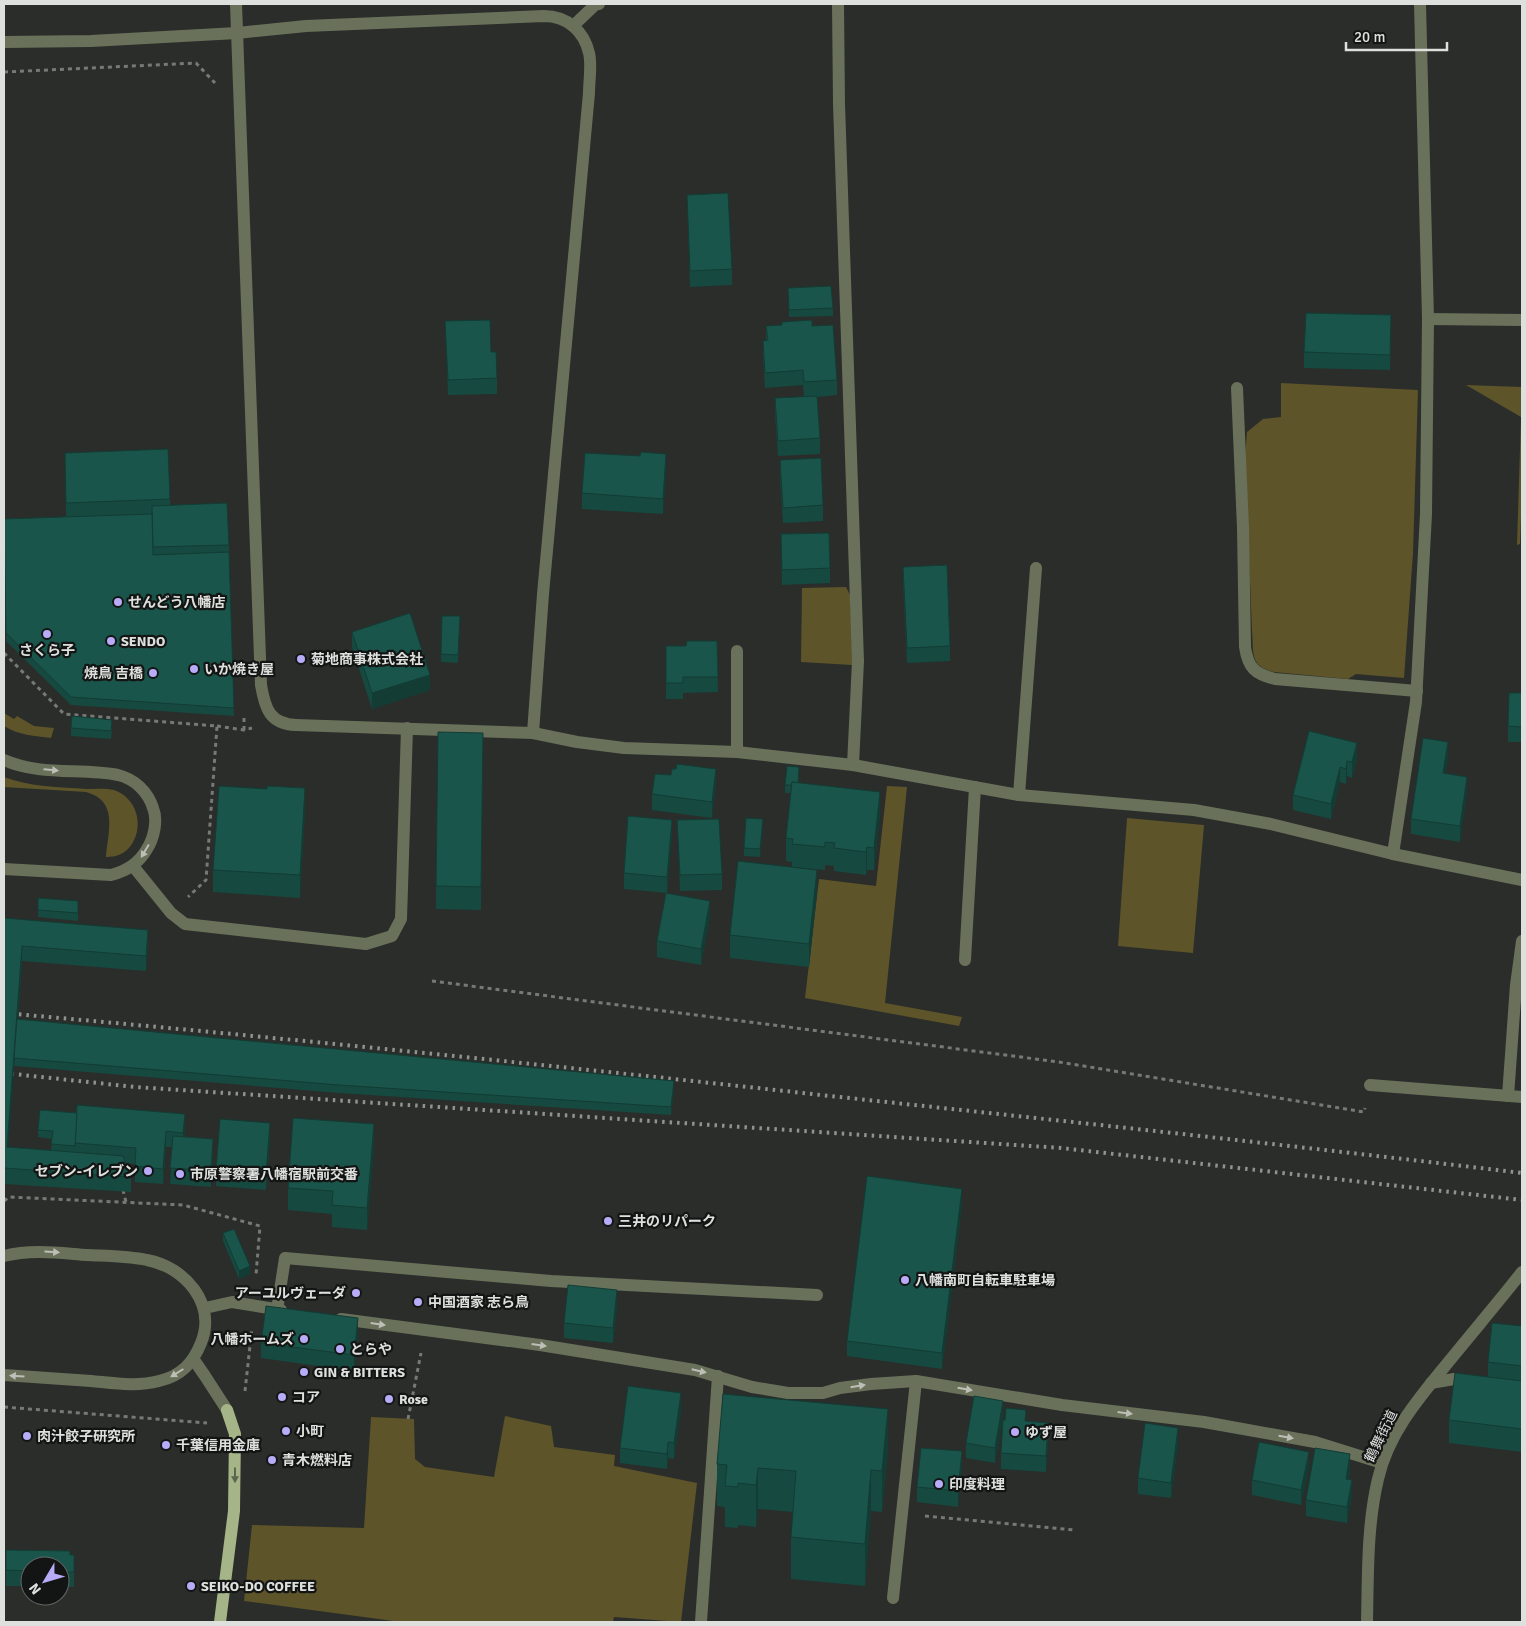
<svg xmlns="http://www.w3.org/2000/svg" width="1526" height="1626" font-family="Signika,'Noto Sans JP',sans-serif">
  <rect width="100%" height="100%" fill="#2a2d2a"/>
  <!-- green -->
  <g fill="#5e5429">
    <path d="M1281,383L1418,390L1413,553L1404,678L1356,674L1348,679L1274,672C1249,666 1254,653 1252,631L1245,456L1247,432L1263,419L1281,417Z"/>
    <path d="M1466,385L1522,387V489L1520,544L1517,545L1521,417Z"/>
    <path d="M846,587L850,595L853,650L852,665L801,662L802,588Z"/>
    <path d="M4,713L14,719L17,716L34,726L54,728L51,738C35,736 18,735 4,726Z"/>
    <path d="M4,777C30,787 59,787 87,789C95,789 106,788 114,790C137,798 144,825 132,844C125,854 117,857 106,857C108,831 119,801 86,792L4,787Z"/>
    <path d="M887,786L907,787L885,1003L962,1017L959,1026L805,998L819,879L876,886Z"/>
    <path d="M1127,818L1204,825L1193,953L1118,946Z"/>
    <path d="M505,1416L551,1426L554,1447L615,1455L614,1466L697,1483L681,1622L614,1617L613,1622H401L244,1601L252,1525L364,1528L371,1417L414,1419L415,1459L425,1467L494,1477Z"/>
  </g>
  <g fill="none" stroke-linecap="round" stroke-linejoin="round">
    <!-- path -->
    <g stroke="#777977" stroke-width="3" stroke-dasharray="4 4" stroke-linecap="butt">
      <path d="M4,72L196,63L215,83"/>
      <path d="M4,653L64,714L217,726L206,880L188,897"/>
      <path d="M244,718V730"/>
      <path d="M217,726L244,730L252,728"/>
      <path d="M432,981L1059,1062L1364,1112L1365,1108"/>
      <path d="M123,1190L126,1202"/>
      <path d="M4,1201L9,1197L183,1205L260,1226L256,1275"/>
      <path d="M245,1391L252,1328"/>
      <path d="M4,1407L207,1423"/>
      <path d="M408,1419L421,1353"/>
      <path d="M925,1516L1074,1530"/>
    </g>
    <!-- minor -->
    <g stroke="#69715a" stroke-width="12">
      <path d="M236,4L261,685C265,709 270,724 296,725L533,733L577,742L624,748L737,752L853,765L1019,795L1194,810L1271,824L1393,854L1522,880"/>
      <path d="M838,4L839,104L858,661L853,765"/>
      <path d="M573,26L595,5L599,4"/>
      <path d="M4,42L91,41L237,33L306,26L544,16C567,16 584,31 589,53C592,65 589,80 589,93L543,594L533,733"/>
      <path d="M1428,319L1522,320"/>
      <path d="M1237,388L1243,528L1245,647C1248,668 1255,674 1275,679L1417,691"/>
      <path d="M737,651V752"/>
      <path d="M4,760C40,776 81,768 118,775C135,779 148,792 153,808C158,820 154,838 147,849C139,863 127,871 111,875L4,869"/>
      <path d="M1019,795L1036,568"/>
      <path d="M1393,854L1416,702L1426,514L1428,319L1420,4"/>
      <path d="M133,866L171,913L185,924L366,944L392,936L401,919L407,728"/>
      <path d="M965,960L975,787"/>
      <path d="M1370,1085L1522,1097"/>
      <path d="M1508,1096L1516,985L1522,941"/>
      <path d="M4,1256C32,1249 59,1253 87,1255C107,1256 128,1256 147,1260C185,1267 217,1304 201,1343C193,1363 181,1376 159,1381C136,1387 113,1383 91,1381C62,1379 33,1377 4,1375"/>
      <path d="M205,1308L232,1302L281,1310"/>
      <path d="M277,1310L285,1258L551,1281L817,1295"/>
      <path d="M341,1319L540,1345L695,1370L752,1387L788,1393H823L840,1388L871,1384L916,1381L1062,1405L1204,1422L1315,1442L1382,1463"/>
      <path d="M194,1360L205,1376L227,1410"/>
      <path d="M1431,1383L1454,1379L1470,1381"/>
      <path d="M893,1598L916,1381"/>
      <path d="M701,1622L718,1376"/>
      <path d="M1367,1622C1368,1575 1367,1525 1378,1479C1389,1430 1424,1392 1455,1354C1477,1327 1500,1300 1522,1272"/>
    </g>
    <!-- major -->
    <path stroke="#a5b587" stroke-width="12" d="M220,1622L234,1511L235,1434L227,1410"/>
    <!-- rail -->
    <g stroke="#909390" stroke-width="4" stroke-dasharray="2.5 5" stroke-linecap="butt">
      <path d="M4,1013C276,1037 549,1065 821,1095C1055,1120 1289,1145 1522,1173"/>
      <path d="M4,1073L135,1087L1061,1148L1522,1200"/>
    </g>
  </g>
  <!-- wall -->
  <g fill="#164940">
    <path d="M687,195L732,269V285L690,287Z"/>
    <path d="M788,288L833,308V316L789,317Z"/>
    <path d="M445,321L497,378V394L448,395Z"/>
    <path d="M782,322L812,326L837,380V395L817,397L820,438V454L778,456L775,414V398L804,397L803,385L765,388L763,356V341L766,340V326L782,325Z"/>
    <path d="M1391,331L1390,370L1304,368V352Z"/>
    <path d="M65,453L170,499V505L229,545L234,716L71,705L6,641L4,534L66,516Z"/>
    <path d="M640,456L666,470L663,514L582,509V493Z"/>
    <path d="M780,460L823,505V521L783,523L780,476Z"/>
    <path d="M781,534L830,568V583L782,585Z"/>
    <path d="M903,567L950,646V661L907,663L903,583Z"/>
    <path d="M442,616H460L458,663L441,662Z"/>
    <path d="M352,632L430,690L372,709L352,647Z"/>
    <path d="M717,641L718,692L683,693V699H666V646H686Z"/>
    <path d="M1522,693V742H1508V726Z"/>
    <path d="M71,728H112L111,739L71,736Z"/>
    <path d="M1309,731L1357,759L1352,778L1347,776L1346,784L1340,782L1331,819L1293,810V795Z"/>
    <path d="M483,733L481,910L436,909V886Z"/>
    <path d="M1448,758L1445,773L1467,792L1460,842L1411,834V819Z"/>
    <path d="M676,769L716,784L712,818L652,810V794L671,775Z"/>
    <path d="M799,775L798,783L880,815L874,870H867L866,875L834,871V866L825,865V870L792,867V862L786,861V838L791,793H785V785Z"/>
    <path d="M267,789L305,811L300,898L213,892V870Z"/>
    <path d="M677,820L722,874V890L680,891Z"/>
    <path d="M763,827L760,857L744,856V848Z"/>
    <path d="M672,835L667,893L624,889V873Z"/>
    <path d="M817,892L809,967L730,958V935Z"/>
    <path d="M78,901V921L38,917V910Z"/>
    <path d="M710,917L701,965L657,957V941Z"/>
    <path d="M4,918L148,946L146,971L22,961L18,1019L674,1089L671,1115L339,1093L14,1066L8,1147L51,1151L52,1139L38,1137V1130H185L184,1137L213,1155L211,1187L170,1184L172,1147H166L163,1184L135,1182V1164L126,1163L131,1177V1192L4,1184Z"/>
    <path d="M270,1139L266,1190L216,1186V1170Z"/>
    <path d="M374,1147L367,1230L332,1227V1214L288,1210V1188Z"/>
    <path d="M962,1204L942,1369L847,1356V1341Z"/>
    <path d="M223,1233L250,1274L239,1279L223,1241Z"/>
    <path d="M617,1306L613,1343L564,1338V1323Z"/>
    <path d="M1522,1326V1452L1449,1443V1420L1488,1377V1362Z"/>
    <path d="M358,1334L354,1371L261,1358V1343Z"/>
    <path d="M681,1409L674,1459L668,1458L667,1469L620,1463V1448Z"/>
    <path d="M1003,1416L995,1463L966,1458V1443Z"/>
    <path d="M1026,1421L1048,1438L1046,1472L1001,1469V1453Z"/>
    <path d="M1178,1443L1171,1498L1138,1494V1478Z"/>
    <path d="M888,1451L882,1512L871,1511L865,1586L791,1579V1537L793,1512L758,1509L756,1527L738,1525V1528L725,1527V1507L717,1506V1464Z"/>
    <path d="M962,1467L958,1507L917,1502V1487Z"/>
    <path d="M1309,1467L1301,1505L1252,1495V1480Z"/>
    <path d="M1350,1469L1349,1479L1352,1495L1347,1523L1306,1516V1500Z"/>
    <path d="M6,1550L74,1555V1587H60V1566H30V1586H6Z"/>
  </g>
  <!-- shaded-wall -->
  <g fill="#123c34">
    <path d="M666,454V470L663,514V499Z"/>
    <path d="M430,675V690L372,709V693Z"/>
    <path d="M1448,742V758L1443,788V773Z"/>
    <path d="M1357,743V759L1352,778V762Z"/>
    <path d="M1347,761V776L1346,784V769Z"/>
    <path d="M1340,767V782L1331,819V804Z"/>
    <path d="M716,769V784L712,818V802Z"/>
    <path d="M1467,777V792L1460,842V826Z"/>
    <path d="M305,788V811L300,898V875Z"/>
    <path d="M880,792V815L874,870V848Z"/>
    <path d="M763,819V827L760,857V849Z"/>
    <path d="M672,820V835L667,893V877Z"/>
    <path d="M867,847V870L866,875V852Z"/>
    <path d="M817,870V892L809,967V944Z"/>
    <path d="M710,901V917L701,965V949Z"/>
    <path d="M148,930V946L146,971V956Z"/>
    <path d="M22,946V961L7,1163V1147Z"/>
    <path d="M674,1081V1089L671,1115V1107Z"/>
    <path d="M185,1114V1130L183,1148V1133Z"/>
    <path d="M270,1123V1139L266,1190V1174Z"/>
    <path d="M374,1124V1147L367,1230V1208Z"/>
    <path d="M166,1131V1147L163,1184V1169Z"/>
    <path d="M213,1139V1155L211,1187V1171Z"/>
    <path d="M962,1189V1204L942,1369V1353Z"/>
    <path d="M250,1266V1274L239,1279V1271Z"/>
    <path d="M617,1290V1306L613,1343V1328Z"/>
    <path d="M358,1318V1334L354,1371V1355Z"/>
    <path d="M681,1393V1409L674,1459V1443Z"/>
    <path d="M1003,1401V1416L995,1463V1448Z"/>
    <path d="M888,1409V1451L882,1512V1471Z"/>
    <path d="M1048,1423V1438L1046,1472V1456Z"/>
    <path d="M1178,1428V1443L1171,1498V1483Z"/>
    <path d="M668,1442V1458L667,1469V1454Z"/>
    <path d="M962,1451V1467L958,1507V1491Z"/>
    <path d="M1309,1452V1467L1301,1505V1490Z"/>
    <path d="M1350,1454V1469L1346,1494V1479Z"/>
    <path d="M758,1468V1509L756,1527V1485Z"/>
    <path d="M871,1470V1511L865,1586V1544Z"/>
    <path d="M1352,1480V1495L1347,1523V1507Z"/>
  </g>
  <!-- building -->
  <g fill="#1a554b" stroke="#123c34">
    <path d="M728,193L732,269L690,271L687,195Z"/>
    <path d="M831,286L833,308L789,310L788,288Z"/>
    <path d="M1306,313L1391,315L1390,355L1304,352Z"/>
    <path d="M490,320L491,352H496L497,378L448,380L445,321Z"/>
    <path d="M812,320V326L833,325L837,380L804,382L803,370L765,373L763,341L768,340L766,326L782,325V322Z"/>
    <path d="M817,396L820,438L778,441L775,398Z"/>
    <path d="M168,449L170,499L66,503L65,453Z"/>
    <path d="M641,452L666,454L663,499L582,493L585,453L640,456Z"/>
    <path d="M821,458L823,505L783,508L780,460Z"/>
    <path d="M227,503L229,545L153,547L152,506Z"/>
    <path d="M152,514L153,555L229,552L234,708L71,697L6,633L4,519Z"/>
    <path d="M829,533L830,568L782,570L781,534Z"/>
    <path d="M947,565L950,646L907,648L903,567Z"/>
    <path d="M410,613L430,675L372,693L352,632Z"/>
    <path d="M442,616H460L458,655L441,654Z"/>
    <path d="M687,641H717L718,677H683V683H666V646H686Z"/>
    <path d="M1509,693H1522V727L1508,726Z"/>
    <path d="M72,716L112,720L111,731L71,728Z"/>
    <path d="M1309,731L1357,743L1352,762L1347,761L1346,769L1340,767L1331,804L1293,795Z"/>
    <path d="M438,732L483,733L481,887L436,886Z"/>
    <path d="M1423,738L1448,742L1443,773L1467,777L1460,826L1411,819Z"/>
    <path d="M677,764L716,769L712,802L652,794L655,774L671,775L672,769H676Z"/>
    <path d="M787,766L799,767L798,783L792,782V785H785Z"/>
    <path d="M792,782L880,792L874,848L867,847L866,852L834,848L835,843L825,842V847L792,844L793,839L786,838Z"/>
    <path d="M219,786L267,789V786L305,788L300,875L213,870Z"/>
    <path d="M628,816L672,820L667,877L624,873Z"/>
    <path d="M746,818L763,819L760,849L744,848Z"/>
    <path d="M719,819L722,874L680,875L677,820Z"/>
    <path d="M738,861L817,870L809,944L730,935Z"/>
    <path d="M666,893L710,901L701,949L657,941Z"/>
    <path d="M38,898L78,901V913L38,910Z"/>
    <path d="M4,918L148,930L146,956L22,946L7,1147L123,1156L131,1177L4,1168Z"/>
    <path d="M17,1019L674,1081L671,1107L339,1085L14,1058Z"/>
    <path d="M77,1105L185,1114L183,1133L166,1131L163,1169L135,1166L136,1148L75,1143Z"/>
    <path d="M40,1110L77,1113L75,1146L51,1144L53,1131L38,1130Z"/>
    <path d="M293,1118L374,1124L367,1208L332,1205L333,1191L288,1188Z"/>
    <path d="M220,1119L270,1123L266,1174L216,1170Z"/>
    <path d="M173,1136L213,1139L211,1171L170,1168Z"/>
    <path d="M867,1176L962,1189L942,1353L847,1341Z"/>
    <path d="M234,1229L250,1266L239,1271L223,1233Z"/>
    <path d="M568,1285L617,1290L613,1328L564,1323Z"/>
    <path d="M266,1306L358,1318L354,1355L261,1343Z"/>
    <path d="M1492,1323L1522,1326V1366L1488,1362Z"/>
    <path d="M1455,1373L1522,1381V1429L1449,1420Z"/>
    <path d="M628,1386L681,1393L674,1443L668,1442L667,1454L620,1448Z"/>
    <path d="M723,1394L888,1409L882,1471L871,1470L865,1544L791,1537L796,1471L758,1468L756,1485L738,1483V1487L725,1486L727,1465L717,1464Z"/>
    <path d="M974,1396L1003,1401L995,1448L966,1443Z"/>
    <path d="M1006,1408L1026,1410L1025,1421L1048,1423L1046,1456L1001,1453L1003,1420H1005Z"/>
    <path d="M1145,1423L1178,1428L1171,1483L1138,1478Z"/>
    <path d="M1259,1442L1309,1452L1301,1490L1252,1480Z"/>
    <path d="M921,1448L962,1451L958,1491L917,1487Z"/>
    <path d="M1315,1448L1350,1454L1346,1479L1352,1480L1347,1507L1306,1500Z"/>
    <path d="M6,1550L70,1551V1555H74V1572H60V1566H30V1571L6,1570Z"/>
  </g>
  <!-- one-way arrows -->
  <defs><path id="oneway-solid" d="M-6-.8H1V-3.2L6.5 0L1 3.2V.8H-6Z" transform="scale(1.25)"/></defs>
  <g fill="#bbbfb6">
    <use href="#oneway-solid" transform="translate(51 770) rotate(5)"/>
    <use href="#oneway-solid" transform="translate(145 851) rotate(121)"/>
    <use href="#oneway-solid" transform="translate(52 1252) rotate(4)"/>
    <use href="#oneway-solid" transform="translate(378 1324) rotate(8)"/>
    <use href="#oneway-solid" transform="translate(539 1345) rotate(8)"/>
    <use href="#oneway-solid" transform="translate(699 1371) rotate(13)"/>
    <use href="#oneway-solid" transform="translate(177 1373) rotate(148)"/>
    <use href="#oneway-solid" transform="translate(17 1376) rotate(-176)"/>
    <use href="#oneway-solid" transform="translate(858 1386) rotate(-9)"/>
    <use href="#oneway-solid" transform="translate(965 1389) rotate(10)"/>
    <use href="#oneway-solid" transform="translate(1125 1413) rotate(7)"/>
    <use href="#oneway-solid" transform="translate(1286 1437) rotate(10)"/>
  </g>
  <use fill="#5c654e" href="#oneway-solid" transform="translate(235 1475) rotate(90)"/>
  <!-- markers -->
  <g fill="#b8abf7" stroke="#131514" stroke-width="2">
    <circle cx="118" cy="602" r="5"/>
    <circle cx="47" cy="634" r="5"/>
    <circle cx="111" cy="641" r="5"/>
    <circle cx="301" cy="659" r="5"/>
    <circle cx="194" cy="669" r="5"/>
    <circle cx="153" cy="673" r="5"/>
    <circle cx="148" cy="1171" r="5"/>
    <circle cx="180" cy="1174" r="5"/>
    <circle cx="608" cy="1221" r="5"/>
    <circle cx="905" cy="1280" r="5"/>
    <circle cx="356" cy="1293" r="5"/>
    <circle cx="418" cy="1302" r="5"/>
    <circle cx="304" cy="1339" r="5"/>
    <circle cx="340" cy="1349" r="5"/>
    <circle cx="304" cy="1372" r="5"/>
    <circle cx="282" cy="1397" r="5"/>
    <circle cx="389" cy="1399" r="5"/>
    <circle cx="286" cy="1431" r="5"/>
    <circle cx="1015" cy="1432" r="5"/>
    <circle cx="27" cy="1436" r="5"/>
    <circle cx="166" cy="1445" r="5"/>
    <circle cx="272" cy="1460" r="5"/>
    <circle cx="939" cy="1484" r="5"/>
    <circle cx="191" cy="1586" r="5"/>
  </g>
  <g text-anchor="middle" dominant-baseline="central" stroke-width="4.5" stroke-linejoin="round" paint-order="stroke">
    <!-- poi labels -->
    <g font-size="14" font-weight="bold" fill="#dee0de" stroke="#131514" text-anchor="start">
      <text x="128" y="602">せんどう八幡店</text>
      <text x="121" y="641">SENDO</text>
      <text x="47" y="650" text-anchor="middle">さくら子</text>
      <text x="311" y="659">菊地商事株式会社</text>
      <text x="204" y="669">いか焼き屋</text>
      <text x="143" y="673" text-anchor="end">焼鳥 吉橋</text>
      <text x="138" y="1171" text-anchor="end">セブン-イレブン</text>
      <text x="190" y="1174">市原警察署八幡宿駅前交番</text>
      <text x="618" y="1221">三井のリパーク</text>
      <text x="915" y="1280">八幡南町自転車駐車場</text>
      <text x="346" y="1293" text-anchor="end">アーユルヴェーダ</text>
      <text x="428" y="1302">中国酒家 志ら鳥</text>
      <text x="294" y="1339" text-anchor="end">八幡ホームズ</text>
      <text x="350" y="1349">とらや</text>
      <text x="314" y="1372">GIN &amp; BITTERS</text>
      <text x="292" y="1397">コア</text>
      <text x="399" y="1399">Rose</text>
      <text x="296" y="1431">小町</text>
      <text x="1025" y="1432">ゆず屋</text>
      <text x="37" y="1436">肉汁餃子研究所</text>
      <text x="176" y="1445">千葉信用金庫</text>
      <text x="282" y="1460">青木燃料店</text>
      <text x="949" y="1484">印度料理</text>
      <text x="201" y="1586">SEIKO-DO COFFEE</text>
    </g>
    <!-- street labels -->
    <g font-size="14" fill="#dee0de" stroke="#131514">
      <text transform="translate(1381 1436) rotate(-64)">鶴舞街道</text>
    </g>
  </g>
  <!-- border -->
  <rect width="1526" height="1626" fill="none" stroke="#dee0de" stroke-width="10"/>
  <!-- north arrow -->
  <g transform="translate(45 1581) rotate(232)"><circle r="24" fill="#131514" stroke="#646665"/>
  <path d="M0-4L9 19L0 12L-9 19Z" fill="#b8abf7"/>
  <text y="-8" font-size="14" font-weight="bold" text-anchor="middle" fill="#dee0de">N</text>
  </g>
  <!-- scale -->
  <path d="M1346 42v8h101v-8" fill="none" stroke="#dee0de" stroke-width="2.5"/>
  <text x="1354" y="42" font-size="15" fill="#dee0de" stroke="#131514" stroke-width="4" paint-order="stroke">20 m</text>
</svg>
